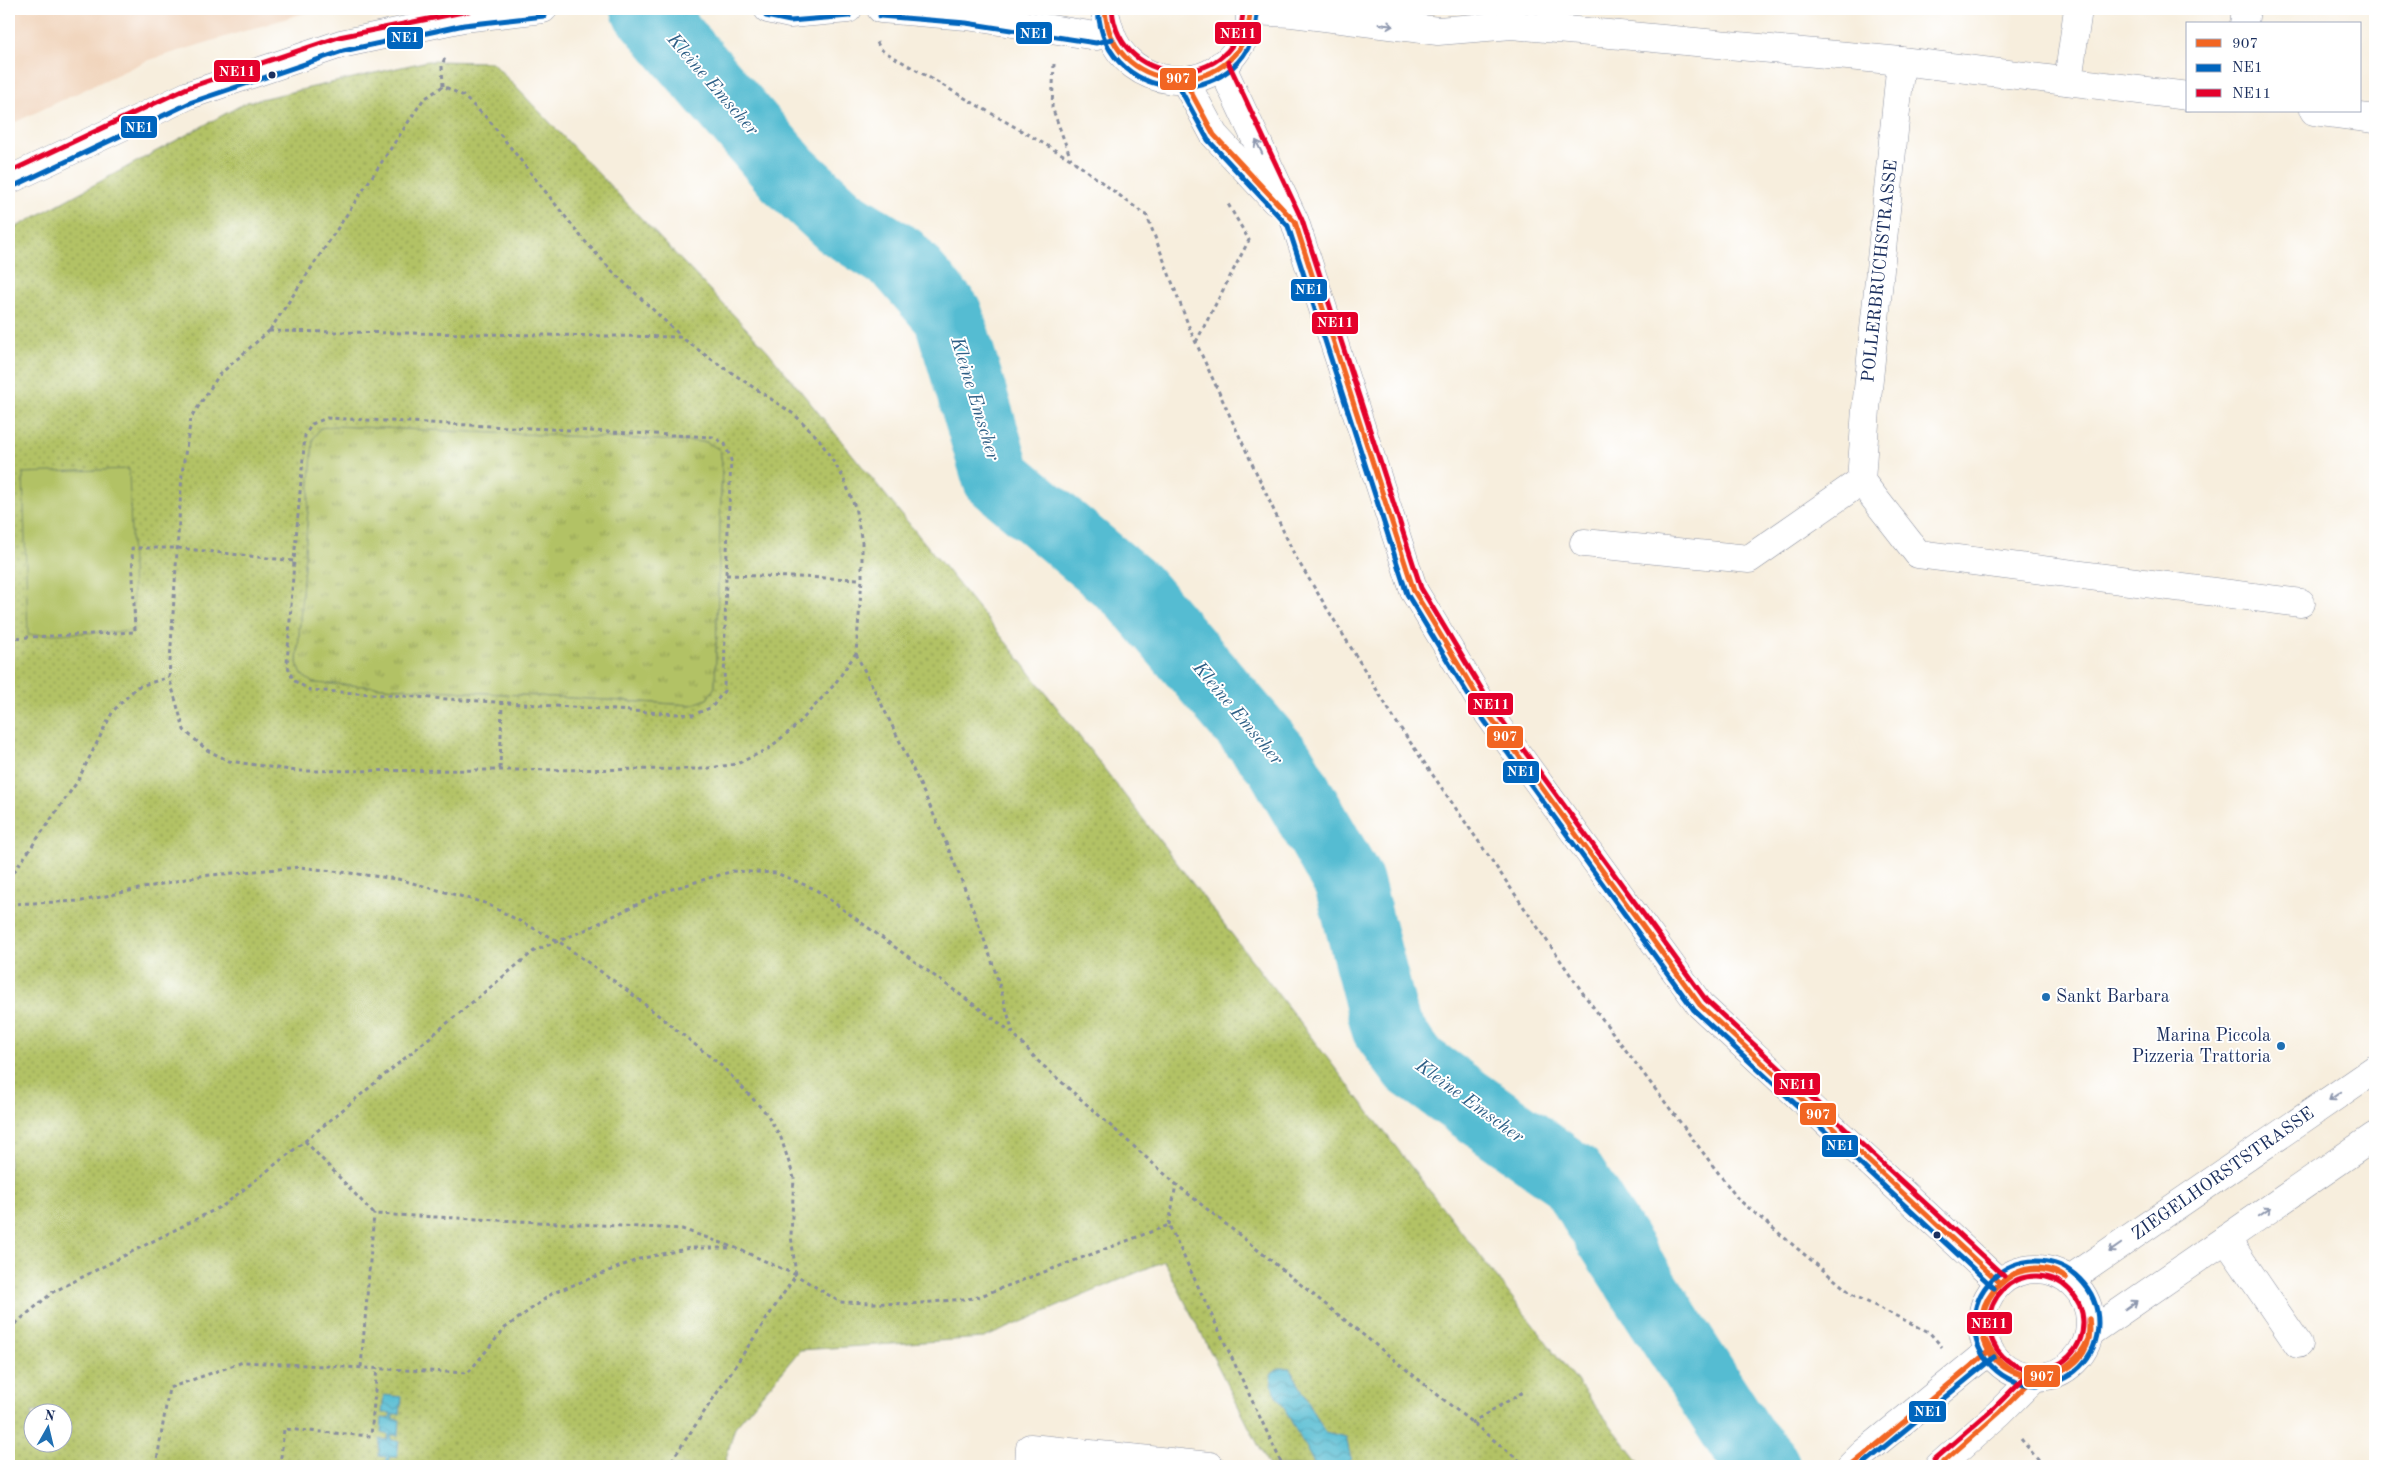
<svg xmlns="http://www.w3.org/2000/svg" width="2384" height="1475" font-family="'Old Standard TT',serif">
  <defs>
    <pattern id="grass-tufts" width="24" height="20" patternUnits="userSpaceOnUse" patternTransform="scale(1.25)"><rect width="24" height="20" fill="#b2c265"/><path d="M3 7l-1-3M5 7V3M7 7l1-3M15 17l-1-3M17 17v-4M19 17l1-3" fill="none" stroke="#909e56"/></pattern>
    <pattern id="park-dots" width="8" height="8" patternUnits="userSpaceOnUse" patternTransform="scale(1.25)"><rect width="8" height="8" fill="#b2c265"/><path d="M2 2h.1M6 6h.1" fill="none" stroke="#909e56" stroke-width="1.8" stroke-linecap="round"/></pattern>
    <pattern id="water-waves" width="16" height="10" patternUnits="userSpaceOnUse" patternTransform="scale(1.25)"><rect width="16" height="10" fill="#54bcd2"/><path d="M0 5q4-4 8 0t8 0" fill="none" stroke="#4599ae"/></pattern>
  </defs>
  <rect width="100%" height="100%" fill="#fff"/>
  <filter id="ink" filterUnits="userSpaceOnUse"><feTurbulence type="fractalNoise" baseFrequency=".02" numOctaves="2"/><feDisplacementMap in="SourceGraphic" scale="10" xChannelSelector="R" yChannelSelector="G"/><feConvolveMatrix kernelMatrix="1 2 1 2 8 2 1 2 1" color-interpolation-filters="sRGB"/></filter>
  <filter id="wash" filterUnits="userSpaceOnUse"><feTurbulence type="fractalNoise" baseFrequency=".0096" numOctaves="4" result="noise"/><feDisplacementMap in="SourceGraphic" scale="20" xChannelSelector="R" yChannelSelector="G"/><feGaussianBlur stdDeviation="1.12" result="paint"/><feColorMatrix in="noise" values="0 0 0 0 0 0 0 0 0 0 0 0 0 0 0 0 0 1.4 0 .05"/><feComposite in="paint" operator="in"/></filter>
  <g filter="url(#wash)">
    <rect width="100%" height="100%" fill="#f7eedd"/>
    <!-- built -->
    <path fill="#f1d5bd" d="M9,9H317L146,61L9,125Z"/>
    <!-- grass -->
    <path fill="url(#grass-tufts)" stroke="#667862" d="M334,426L707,442L720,450L722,463L715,687L707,699L692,705L313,683L302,675L297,663L313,439L320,428Z"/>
    <!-- park -->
    <path fill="url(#park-dots)" stroke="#667862" fill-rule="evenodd" d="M428,61L492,62L767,350L1018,657L1642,1466H1269L1164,1261L984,1338L800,1350L735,1427L724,1466H9V231L247,102ZM334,426L707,442L720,450L722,463L715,687L707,699L691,705L313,683L302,675L297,663L313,439L320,428ZM32,1412H62V1442H32Z"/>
    <!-- pitch -->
    <path fill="#b2c265" stroke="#667862" d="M129,469L134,631L28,635L23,473Z"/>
    <!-- water -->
    <g fill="url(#water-waves)" stroke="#387698">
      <path d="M1279,1368H1290L1325,1432L1346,1437L1351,1459L1343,1466L1315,1465L1272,1386L1271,1375Z"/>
      <path d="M384,1395L402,1397L400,1414H393V1419L400,1420L399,1435H391V1440L399,1441L397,1457H390L389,1463H397V1466H378V1462H386L387,1457L379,1456L380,1439L388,1440L389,1435L381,1433L382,1418L390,1419L391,1413H382Z"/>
    </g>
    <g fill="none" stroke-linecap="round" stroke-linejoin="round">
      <!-- river -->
      <path stroke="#54bcd2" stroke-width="70" d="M646,9L788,174L840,222L899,259L948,315L997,477L1133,591L1280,763L1349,883L1386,1027L1414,1065L1571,1176L1742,1440L1765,1466"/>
    </g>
  </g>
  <g filter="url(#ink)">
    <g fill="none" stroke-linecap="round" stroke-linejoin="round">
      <defs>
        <g id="minor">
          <path d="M768,9L790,14L848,9"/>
          <path d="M881,9L967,16L1096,36L1110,32"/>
          <path d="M1105,9C1105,17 1108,23 1110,31C1128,89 1210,98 1240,45C1243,40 1247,34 1249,28C1250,22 1250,15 1250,9"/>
          <path d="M1250,11L1292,13L1438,31L1512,25L1901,61L2188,96"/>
          <path d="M2244,24L2246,9"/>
          <path d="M1221,65L1295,222L1414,591L1487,712L1700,1005L1999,1282"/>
          <path d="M1185,81L1214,135L1275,201"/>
          <path d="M2068,81L2078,9"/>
          <path d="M2314,111L2375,119"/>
          <path d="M9,180L189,95L341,44L463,18L543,9"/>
          <path d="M1861,481L1866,409L1901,61"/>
          <path d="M1584,543L1749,559L1861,481L1918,554L2301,603"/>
          <path d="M2226,1239L2298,1344"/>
          <circle cx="2036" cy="1323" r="54"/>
          <path d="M2070,1279L2375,1069"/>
          <path d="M2091,1332L2375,1136"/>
          <path d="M1029,1466L1030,1448L1210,1466"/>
          <path d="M1851,1466L1864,1453L1989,1351"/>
          <path d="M1939,1466L1999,1413L2034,1378"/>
        </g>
      </defs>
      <!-- minor casing -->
      <use href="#minor" stroke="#898e9e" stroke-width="29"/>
      <!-- path -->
      <g stroke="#898e9e" stroke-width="3" stroke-dasharray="4 4" stroke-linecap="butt">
        <path d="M877,42L880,49L1072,160L1147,216L1191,332L1295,556L1397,723L1585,996L1738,1199L1853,1295L1929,1332L1942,1347"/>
        <path d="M1054,64L1052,107L1071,159"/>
        <path d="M443,86L442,66L445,57"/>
        <path d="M270,330L423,100L443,86L462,95L488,119L583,239L613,272L681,336"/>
        <path d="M269,331L681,337L708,357L795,415L819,439L843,477L855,507L862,542V579L856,653L834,685L797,725L768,749L737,764L702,769L297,771L229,761L207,750L184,730L169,677L182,473L191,418L219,375Z"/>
        <path d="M1196,342L1249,240L1228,204"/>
        <path d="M726,575L862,579"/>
        <path d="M9,638L135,632L132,548H178L294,561L305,435L312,424L327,418L713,437L725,444L731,460L726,575L724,691L712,707L693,715L310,690L293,680L287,664L294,561"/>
        <path d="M856,654C904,747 949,842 985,942C996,971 1004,1002 1013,1032"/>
        <path d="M500,769L502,703"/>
        <path d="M9,879L77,782L113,711L137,687L169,677"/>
        <path d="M9,904L82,901L200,876L300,867L398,879L485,903L558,941L628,991L723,1067L767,1114L781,1138L794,1178L791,1235L796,1275L668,1466"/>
        <path d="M305,1141L374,1214L682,1229L736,1248L796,1275L840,1302L910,1304L975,1298L1169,1225L1283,1466"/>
        <path d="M1169,1225L1176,1184"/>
        <path d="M9,1329L53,1292L224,1205L305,1141L534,951L585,930L662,892L733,871L776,873L815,889L1013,1033L1038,1061L1176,1184L1526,1466"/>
        <path d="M361,1367L374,1214"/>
        <path d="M1471,1423L1523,1392"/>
        <path d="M2021,1439L2043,1466"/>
        <path d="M156,1466L169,1388L243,1362L468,1373L505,1328L553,1293L639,1259L690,1248H733"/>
        <path d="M280,1466L284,1429L371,1436L377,1368"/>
      </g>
      <!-- minor -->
      <use href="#minor" stroke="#fff" stroke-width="28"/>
      <defs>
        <g id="bus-1">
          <path d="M1105,9C1111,103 1250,101 1250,9"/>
          <path d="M1185,81L1214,135L1295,222L1414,591L1487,712L1700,1005L1999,1282"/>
          <path d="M2014,1274C2030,1265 2051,1266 2066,1278"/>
          <path d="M2014,1274C2032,1267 2049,1268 2066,1278"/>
          <path d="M1982,1331C1994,1370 2036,1392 2070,1363C2078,1357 2084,1349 2088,1339C2089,1333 2089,1325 2089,1319"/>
          <path d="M1982,1331C1991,1399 2101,1387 2089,1319"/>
          <path d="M1982,1331C1978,1307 1992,1284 2014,1274"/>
          <path d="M1982,1331C1981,1305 1992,1288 2014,1274"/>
          <path d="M1851,1466L1989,1351"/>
          <path d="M1939,1466L1999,1413L2034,1378"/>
        </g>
        <g id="bus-2">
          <path d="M1098,9C1104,114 1257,111 1257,9"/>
          <path d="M766,16L790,21L849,16"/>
          <path d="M880,16L966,23L1096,43L1112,39"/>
          <path d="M1178,85L1208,140L1288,226L1407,594L1481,716L1694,1010L1994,1288"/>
          <path d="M12,187L192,102L343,51L464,25L544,16"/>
          <circle cx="2036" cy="1323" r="62"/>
          <path d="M1861,1466L1994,1357"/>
        </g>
        <g id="bus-3">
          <path d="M1112,9C1119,93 1242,91 1243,9"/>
          <path d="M1228,62L1302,220L1421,588L1493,708L1706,1000L2004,1276"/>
          <path d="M9,172L187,88L339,37L478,9"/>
          <circle cx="2036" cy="1323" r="47"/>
          <path d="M1934,1460L1994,1408L2029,1373"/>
        </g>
      </defs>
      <!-- bus-1 casing -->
      <use href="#bus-1" stroke="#fff" stroke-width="9"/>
      <!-- bus-2 casing -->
      <use href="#bus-2" stroke="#fff" stroke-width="9"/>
      <!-- bus-3 casing -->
      <use href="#bus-3" stroke="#fff" stroke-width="9"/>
      <!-- bus-1 -->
      <use href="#bus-1" stroke="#f26522" stroke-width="5"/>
      <!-- bus-2 -->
      <use href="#bus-2" stroke="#0065bd" stroke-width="5"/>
      <!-- bus-3 -->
      <use href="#bus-3" stroke="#e4002b" stroke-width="5"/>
    </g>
    <!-- one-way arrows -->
    <defs><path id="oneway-shaft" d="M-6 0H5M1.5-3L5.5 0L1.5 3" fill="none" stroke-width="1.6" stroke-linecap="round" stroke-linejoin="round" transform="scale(1.25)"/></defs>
    <g stroke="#8d97ae">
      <use href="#oneway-shaft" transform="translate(1386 25) rotate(7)"/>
      <use href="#oneway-shaft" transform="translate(1259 147) rotate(-116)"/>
      <use href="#oneway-shaft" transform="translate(2335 1096) rotate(145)"/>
      <use href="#oneway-shaft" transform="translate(2265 1212) rotate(-35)"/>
      <use href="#oneway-shaft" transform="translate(2115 1248) rotate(145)"/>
      <use href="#oneway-shaft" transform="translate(2131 1305) rotate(-35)"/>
    </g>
  </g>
  <!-- markers -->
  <g fill="#1b2f5e" stroke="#fff" stroke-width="2">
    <circle cx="272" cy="75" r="4.5"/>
    <circle cx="1937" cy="1235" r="4.5"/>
  </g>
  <g fill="#1f6fb2" stroke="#fff" stroke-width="2">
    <circle cx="2046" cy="997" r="5"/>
    <circle cx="2281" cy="1046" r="5"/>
  </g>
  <g text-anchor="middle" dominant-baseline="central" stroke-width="4" stroke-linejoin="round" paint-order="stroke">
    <!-- street labels -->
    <g font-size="18" fill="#1b2f5e" stroke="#fff">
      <text transform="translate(1880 271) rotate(-84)">POLLERBRUCHSTRASSE</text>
      <text transform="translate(2223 1174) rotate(-35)">ZIEGELHORSTSTRASSE</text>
    </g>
    <!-- poi labels -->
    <g font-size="18" fill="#1b2f5e" stroke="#fff" text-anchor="start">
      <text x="2056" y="997">Sankt Barbara</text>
      <text x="2271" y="1036" text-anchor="end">Marina Piccola<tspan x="2271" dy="21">Pizzeria Trattoria</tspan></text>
    </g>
    <!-- water labels -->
    <g font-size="19" font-style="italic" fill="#2f6087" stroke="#fff">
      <text transform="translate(712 85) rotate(49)">Kleine Emscher</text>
      <text transform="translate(974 399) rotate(73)">Kleine Emscher</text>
      <text transform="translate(1237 714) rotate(50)">Kleine Emscher</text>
      <text transform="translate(1469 1102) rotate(36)">Kleine Emscher</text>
    </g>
  </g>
  <g stroke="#fff" stroke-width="2">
    <rect x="1214" y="21" width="48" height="24" rx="5" fill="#e4002b"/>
    <rect x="1015" y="21" width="38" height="24" rx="5" fill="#0065bd"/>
    <rect x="386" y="26" width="38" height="24" rx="5" fill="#0065bd"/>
    <rect x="213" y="59" width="48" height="24" rx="5" fill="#e4002b"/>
    <rect x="1159" y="67" width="38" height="24" rx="5" fill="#f26522"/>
    <rect x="120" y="115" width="38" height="24" rx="5" fill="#0065bd"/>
    <rect x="1290" y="278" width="38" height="24" rx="5" fill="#0065bd"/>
    <rect x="1311" y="311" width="48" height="24" rx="5" fill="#e4002b"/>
    <rect x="1467" y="692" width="47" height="24" rx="5" fill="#e4002b"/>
    <rect x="1486" y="725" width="38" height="24" rx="5" fill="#f26522"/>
    <rect x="1502" y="760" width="38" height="24" rx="5" fill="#0065bd"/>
    <rect x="1773" y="1072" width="48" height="24" rx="5" fill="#e4002b"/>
    <rect x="1799" y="1102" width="38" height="24" rx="5" fill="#f26522"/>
    <rect x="1821" y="1134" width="38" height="24" rx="5" fill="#0065bd"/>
    <rect x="1966" y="1311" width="47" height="24" rx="5" fill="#e4002b"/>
    <rect x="2023" y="1364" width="38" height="24" rx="5" fill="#f26522"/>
    <rect x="1908" y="1400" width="39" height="23" rx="5" fill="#0065bd"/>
  </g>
  <g font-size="14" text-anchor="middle" font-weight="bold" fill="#fff">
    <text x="1238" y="38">NE11</text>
    <text x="1034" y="38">NE1</text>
    <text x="405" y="42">NE1</text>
    <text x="237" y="76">NE11</text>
    <text x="1178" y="83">907</text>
    <text x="139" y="132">NE1</text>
    <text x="1309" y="294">NE1</text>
    <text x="1335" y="327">NE11</text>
    <text x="1491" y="709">NE11</text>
    <text x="1505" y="741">907</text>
    <text x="1521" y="776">NE1</text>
    <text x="1797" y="1089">NE11</text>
    <text x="1818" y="1119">907</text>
    <text x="1840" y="1150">NE1</text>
    <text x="1989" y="1328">NE11</text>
    <text x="2042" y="1381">907</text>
    <text x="1928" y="1416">NE1</text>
  </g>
  <!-- margin -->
  <rect width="2384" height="1475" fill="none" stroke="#fff" stroke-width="30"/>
  <!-- legend -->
  <rect x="2186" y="22" width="175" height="90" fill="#ffffff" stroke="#a4acbf"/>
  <rect x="2196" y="39" width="25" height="8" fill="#f26522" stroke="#a4acbf"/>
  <text x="2232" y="48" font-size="15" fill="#1b2f5e">907</text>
  <rect x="2196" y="64" width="25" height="8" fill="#0065bd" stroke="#a4acbf"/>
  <text x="2232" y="72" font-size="15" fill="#1b2f5e">NE1</text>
  <rect x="2196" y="89" width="25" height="8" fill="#e4002b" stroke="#a4acbf"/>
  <text x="2232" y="98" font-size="15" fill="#1b2f5e">NE11</text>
  <!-- north arrow -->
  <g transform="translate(48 1428) rotate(8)"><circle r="24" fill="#ffffff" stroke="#a4acbf"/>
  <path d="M0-4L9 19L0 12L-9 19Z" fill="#1f6fb2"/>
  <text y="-8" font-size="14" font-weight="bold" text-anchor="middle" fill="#1b2f5e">N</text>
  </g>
</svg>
